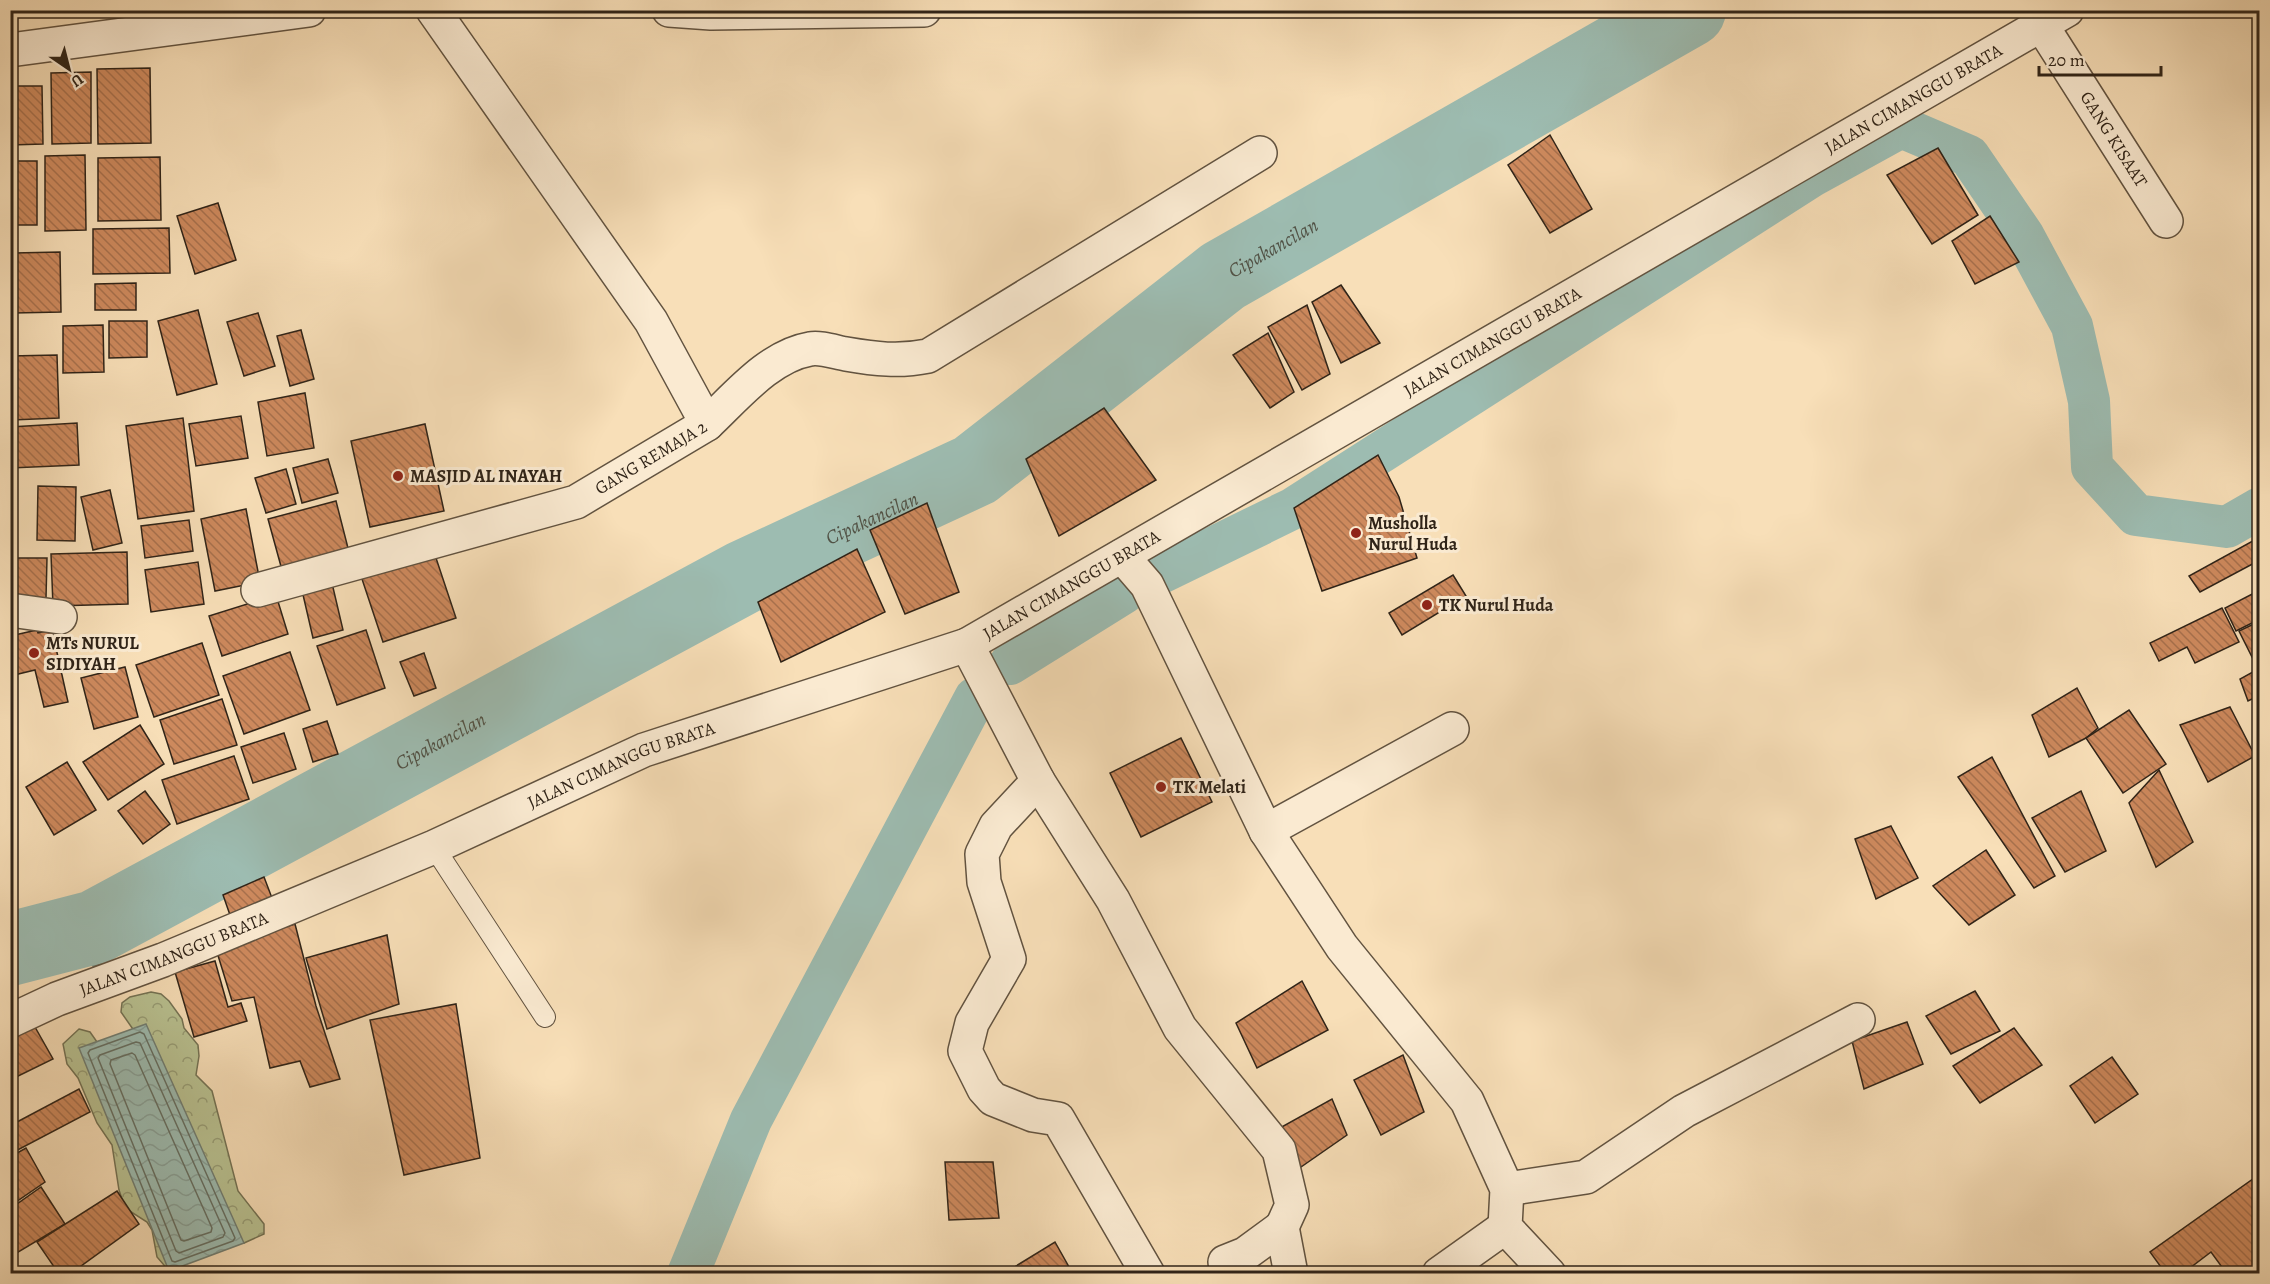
<svg xmlns="http://www.w3.org/2000/svg" width="2270" height="1284" font-family="Alegreya,serif">
  <defs>
    <pattern id="forest-crowns" width="20" height="18" patternUnits="userSpaceOnUse" patternTransform="scale(1.5)"><rect width="20" height="18" fill="#b9c292"/><path d="M2 6a3 3 0 1 1 6 0M12 15a3 3 0 1 1 6 0" fill="none" stroke="#979d76"/></pattern>
    <pattern id="water-waves" width="16" height="10" patternUnits="userSpaceOnUse" patternTransform="scale(1.5)"><rect width="16" height="10" fill="#9dbcb1"/><path d="M0 5q4-4 8 0t8 0" fill="none" stroke="#88a198"/></pattern>
    <pattern id="building-back-hatch" width="6" height="6" patternUnits="userSpaceOnUse" patternTransform="scale(1.5)"><rect width="6" height="6" fill="#cd895d"/><path d="M-1 5l2 2M0 0l6 6M5-1l2 2" fill="none" stroke="#a7704c"/></pattern>
  </defs>
  <rect width="100%" height="100%" fill="#f8dfb8"/>
  <filter id="stains"><feTurbulence type="fractalNoise" baseFrequency=".00333" numOctaves="4"/><feColorMatrix values="0 0 0 0 .2 0 0 0 0 .09 0 0 0 0 .02 0 0 0 .5 -.17"/></filter>
  <radialGradient id="worn" r=".72"><stop offset=".6" stop-color="#630" stop-opacity="0"/><stop offset="1" stop-color="#630" stop-opacity=".3"/></radialGradient>
  <!-- forest -->
  <g fill="url(#forest-crowns)" stroke="#747355" stroke-width="1.5">
    <path d="M151,992L161,994L169,1001L182,1019L184,1028L198,1045L199,1056L196,1075L212,1091L238,1191L264,1224V1234L244,1243L237,1236L137,1035L121,1012L122,1003L130,997Z"/>
    <path d="M79,1029L90,1032L102,1049L182,1258L178,1268L169,1271L157,1257L152,1230L147,1222L125,1208L119,1190L112,1145L97,1123L78,1078L67,1064L63,1044Z"/>
  </g>
  <!-- water -->
  <path fill="url(#water-waves)" stroke="#717f74" stroke-width="1.5" d="M146,1024L244,1243L169,1271L79,1048Z"/>
  <g fill="none" stroke-linecap="round" stroke-linejoin="round">
    <!-- shore -->
    <g stroke="#667064" stroke-width="1.5">
      <path d="M140,1032L144,1034L235,1238L233,1241L175,1262L172,1261L88,1053L90,1050Z"/>
      <path d="M136,1042L140,1043L225,1233L223,1237L179,1253L176,1251L98,1058L100,1055Z"/>
      <path d="M132,1053L135,1055L212,1228L211,1232L184,1241L181,1240L110,1064L111,1060Z"/>
    </g>
    <!-- stream -->
    <path stroke="#717f74" stroke-width="12" d="M95,927L96,962"/>
    <!-- canal -->
    <g stroke="#9dbcb1" stroke-width="42">
      <path d="M1161,573L1294,508L1812,176L1901,127L1969,156L2023,235L2072,326L2089,401L2092,467L2136,515L2227,527L2260,508"/>
      <path d="M1010,664L1124,593"/>
      <path d="M688,1274L751,1120L975,698"/>
    </g>
    <!-- river -->
    <path stroke="#9dbcb1" stroke-width="74" id="s1" d="M10,949L95,927L744,577L975,470L1223,276L1689,10"/>
  </g>
  <!-- building -->
  <g fill="url(#building-back-hatch)" stroke="#302418" stroke-width="1.5">
    <path d="M150,68L151,143L98,144L97,69Z"/>
    <path d="M91,72V143L52,144L51,73Z"/>
    <path d="M10,86H42L43,144L10,145Z"/>
    <path d="M1550,135L1592,209L1550,233L1508,165Z"/>
    <path d="M1938,148L1978,215L1932,244L1887,175Z"/>
    <path d="M85,155L86,230L45,231V156Z"/>
    <path d="M160,157L161,220L98,221V158Z"/>
    <rect x="10" y="161" width="27" height="64"/>
    <path d="M218,203L236,260L195,274L177,216Z"/>
    <path d="M1990,216L2019,262L1975,284L1952,241Z"/>
    <path d="M169,228L170,273L93,274V229Z"/>
    <path d="M60,252L61,312L14,313V253Z"/>
    <path d="M136,283V310H95V284Z"/>
    <path d="M1341,285L1380,343L1341,363L1312,302Z"/>
    <path d="M1307,305L1330,374L1302,390L1268,327Z"/>
    <path d="M198,310L217,384L177,395L158,321Z"/>
    <path d="M258,313L275,366L244,376L227,322Z"/>
    <path d="M109,321H147V357L109,358Z"/>
    <path d="M103,325L104,372L63,373V326Z"/>
    <path d="M301,330L314,379L290,386L277,336Z"/>
    <path d="M1268,333L1294,392L1270,408L1233,355Z"/>
    <path d="M57,355L59,418L12,420L10,356Z"/>
    <path d="M305,393L314,448L267,456L258,402Z"/>
    <path d="M1104,408L1156,480L1059,536L1026,459Z"/>
    <path d="M241,416L248,458L196,466L189,424Z"/>
    <path d="M183,418L194,511L138,519L126,426Z"/>
    <path d="M77,423L79,465L10,468V427Z"/>
    <path d="M425,424L444,511L370,527L351,441Z"/>
    <path d="M1378,455L1399,497L1417,558L1322,591L1294,508Z"/>
    <path d="M328,459L338,493L302,503L293,468Z"/>
    <path d="M286,469L296,504L266,513L255,478Z"/>
    <path d="M38,486L76,487L75,541L37,540Z"/>
    <path d="M110,490L122,543L93,550L81,497Z"/>
    <path d="M336,501L349,552L282,570L268,519Z"/>
    <path d="M927,503L959,592L905,614L870,530Z"/>
    <path d="M246,509L260,582L215,591L201,519Z"/>
    <path d="M189,520L193,551L145,558L141,526Z"/>
    <path d="M2260,537V560L2200,592L2189,576Z"/>
    <path d="M857,549L885,612L781,662L758,602Z"/>
    <path d="M127,552L128,604L53,606L51,554Z"/>
    <path d="M434,552L456,618L383,642L361,576Z"/>
    <path d="M10,558H47L46,598H10Z"/>
    <path d="M198,562L204,604L151,612L145,570Z"/>
    <path d="M1453,575L1466,596L1402,635L1389,613Z"/>
    <path d="M331,579L343,630L313,638L301,586Z"/>
    <path d="M2260,590V619L2236,631L2225,608Z"/>
    <path d="M276,595L288,634L222,656L209,616Z"/>
    <path d="M2222,608L2239,642L2195,663L2187,647L2159,661L2150,643Z"/>
    <path d="M2260,621V656L2253,659L2239,631Z"/>
    <path d="M37,630L38,633L52,630L68,702L44,707L35,670L10,676V636Z"/>
    <path d="M366,630L385,688L337,705L317,646Z"/>
    <path d="M202,643L219,695L154,717L136,665Z"/>
    <path d="M290,652L310,710L244,734L223,676Z"/>
    <path d="M424,653L436,688L414,696L400,662Z"/>
    <path d="M125,667L138,717L94,729L81,678Z"/>
    <path d="M2260,668V695L2248,701L2240,679Z"/>
    <path d="M2077,688L2098,728L2086,738L2049,757L2032,715Z"/>
    <path d="M222,699L237,745L174,764L160,720Z"/>
    <path d="M2230,707L2255,756L2208,782L2180,725Z"/>
    <path d="M2129,710L2166,764L2123,793L2086,738Z"/>
    <path d="M327,721L338,754L313,762L303,729Z"/>
    <path d="M140,725L164,764L108,800L83,762Z"/>
    <path d="M284,733L296,769L253,783L241,747Z"/>
    <path d="M1181,738L1212,802L1141,837L1110,773Z"/>
    <path d="M234,756L249,799L177,824L162,780Z"/>
    <path d="M1992,757L2055,876L2034,888L1958,777Z"/>
    <path d="M67,762L96,810L54,835L26,787Z"/>
    <path d="M2159,770L2193,842L2156,867L2129,803Z"/>
    <path d="M145,791L170,824L143,844L118,811Z"/>
    <path d="M2081,791L2106,851L2065,872L2032,818Z"/>
    <path d="M1891,826L1918,878L1876,899L1855,839Z"/>
    <path d="M1986,850L2015,895L1969,925L1933,886Z"/>
    <path d="M264,877L272,898L230,915L223,895Z"/>
    <path d="M295,924L316,1006L340,1079L310,1087L300,1061L270,1068L254,997L232,1001L216,949Z"/>
    <path d="M387,935L399,1004L327,1029L306,958Z"/>
    <path d="M215,961L228,1007L241,1003L247,1021L194,1037L175,972Z"/>
    <path d="M1302,981L1328,1030L1257,1068L1236,1023Z"/>
    <path d="M1975,991L2000,1031L1951,1054L1926,1016Z"/>
    <path d="M456,1004L480,1158L404,1175L370,1020Z"/>
    <path d="M31,1020L53,1059L10,1080V1030Z"/>
    <path d="M1907,1022L1923,1064L1864,1089L1852,1041Z"/>
    <path d="M2014,1028L2042,1065L1980,1103L1953,1066Z"/>
    <path d="M1403,1055L1424,1112L1381,1135L1354,1080Z"/>
    <path d="M2112,1057L2138,1094L2095,1123L2070,1086Z"/>
    <path d="M79,1089L90,1112L10,1154V1115L17,1122Z"/>
    <path d="M1332,1099L1347,1135L1301,1167L1278,1129Z"/>
    <path d="M26,1148L45,1182L10,1206V1157Z"/>
    <path d="M945,1162H993L999,1218L949,1220Z"/>
    <path d="M2260,1174V1265L2247,1274H2227L2211,1252L2182,1274H2166L2150,1252Z"/>
    <path d="M41,1187L65,1224L10,1257V1209Z"/>
    <path d="M117,1191L139,1224L70,1274H59L37,1242Z"/>
    <path d="M1055,1242L1073,1274H1003Z"/>
  </g>
  <g fill="none" stroke-linecap="round" stroke-linejoin="round">
    <defs>
      <path id="service" d="M434,847L545,1017"/>
      <g id="minor">
        <path d="M669,10L711,13L924,10"/>
        <path id="s2" d="M2042,26L2166,221"/>
        <path d="M10,50L309,10"/>
        <path d="M707,424C736,397 769,356 810,349C820,347 835,352 846,354C875,359 899,362 928,356L1260,153"/>
        <path d="M1122,556L1147,585L1266,831L1342,947L1467,1101L1507,1189L1505,1227L1549,1274"/>
        <path id="s3" d="M258,590L576,502L707,424L651,321L433,10"/>
        <path d="M10,610L60,617"/>
        <path d="M967,645L1038,781L996,826L982,854L984,882L1009,959L972,1023L965,1051L984,1089L993,1099L1033,1115L1058,1119L1148,1274"/>
        <path d="M1038,781L1113,900L1180,1028L1279,1150L1292,1205L1282,1227"/>
        <path d="M1266,831L1452,729"/>
        <path d="M1507,1189L1586,1177L1684,1111L1858,1020"/>
        <path d="M1225,1262L1245,1254L1282,1227L1291,1274"/>
        <path d="M1439,1274L1505,1227"/>
      </g>
      <g id="tertiary">
        <path id="s4" d="M10,1021L57,999L163,960L434,847L644,750L967,645L2067,10"/>
      </g>
    </defs>
    <!-- service casing -->
    <use href="#service" stroke="#625340" stroke-width="22"/>
    <!-- minor casing -->
    <use href="#minor" stroke="#625340" stroke-width="36"/>
    <!-- tertiary casing -->
    <use href="#tertiary" stroke="#625340" stroke-width="36"/>
    <!-- service -->
    <use href="#service" stroke="#faead1" stroke-width="20"/>
    <!-- minor -->
    <use href="#minor" stroke="#faead1" stroke-width="33"/>
    <!-- tertiary -->
    <use href="#tertiary" stroke="#faead1" stroke-width="33"/>
  </g>
  <!-- markers -->
  <g fill="#8f2418" stroke="#faead1" stroke-width="2">
    <circle cx="398" cy="476" r="6"/>
    <circle cx="1356" cy="533" r="6"/>
    <circle cx="1427" cy="605" r="6"/>
    <circle cx="34" cy="653" r="6"/>
    <circle cx="1161" cy="787" r="6"/>
  </g>
  <g text-anchor="middle" dominant-baseline="central" stroke-width="6" stroke-linejoin="round" paint-order="stroke">
    <!-- street labels -->
    <g font-size="18" fill="#302418" stroke="#faead1">
      <text stroke="none"><textPath href="#s4" startOffset="2122">JALAN CIMANGGU BRATA</textPath></text>
      <text stroke="none"><textPath href="#s2" startOffset="134">GANG KISAAT</textPath></text>
      <text stroke="none"><textPath href="#s4" startOffset="1636">JALAN CIMANGGU BRATA</textPath></text>
      <text stroke="none"><textPath href="#s3" startOffset="417">GANG REMAJA 2</textPath></text>
      <text stroke="none"><textPath href="#s4" startOffset="1150">JALAN CIMANGGU BRATA</textPath></text>
      <text stroke="none"><textPath href="#s4" startOffset="663">JALAN CIMANGGU BRATA</textPath></text>
      <text stroke="none"><textPath href="#s4" startOffset="177">JALAN CIMANGGU BRATA</textPath></text>
    </g>
    <!-- poi labels -->
    <g font-size="18" font-weight="bold" fill="#302418" stroke="#faead1" text-anchor="start">
      <text x="410" y="476">MASJID AL INAYAH</text>
      <text x="1368" y="523">Musholla<tspan x="1368" dy="21">Nurul Huda</tspan></text>
      <text x="1439" y="605">TK Nurul Huda</text>
      <text x="46" y="643">MTs NURUL<tspan x="46" dy="21">SIDIYAH</tspan></text>
      <text x="1173" y="787">TK Melati</text>
    </g>
    <!-- water labels -->
    <g font-size="20" font-style="italic" fill="#515246" stroke="#faead1">
      <text stroke="none"><textPath href="#s1" startOffset="1452">Cipakancilan</textPath></text>
      <text stroke="none"><textPath href="#s1" startOffset="966">Cipakancilan</textPath></text>
      <text stroke="none"><textPath href="#s1" startOffset="480">Cipakancilan</textPath></text>
    </g>
  </g>
  <!-- margin -->
  <rect width="2270" height="1284" fill="none" stroke="#f8dfb8" stroke-width="36"/>
  <rect x="12" y="12" width="2246" height="1260" fill="none" stroke="#302418" stroke-width="3"/>
  <rect x="18" y="18" width="2234" height="1248" fill="none" stroke="#302418" stroke-width="1.5"/>
  <!-- north arrow -->
  <g transform="translate(69 69) rotate(145)" stroke="#faead1" stroke-width="4.5" paint-order="stroke">
  <path d="M0-4.5L10 22L0 15L-10 22Z" fill="#302418"/>
  <text y="-9" font-size="16" font-weight="bold" text-anchor="middle" fill="#302418">U</text>
  </g>
  <!-- scale -->
  <path d="M2039 66v9h122v-9" fill="none" stroke="#302418" stroke-width="3"/>
  <text x="2048" y="66" font-size="18" fill="#302418" stroke="#faead1" stroke-width="4.5" paint-order="stroke">20 m</text>
  <rect width="100%" height="100%" filter="url(#stains)"/>
  <rect width="100%" height="100%" fill="url(#worn)"/>
</svg>
